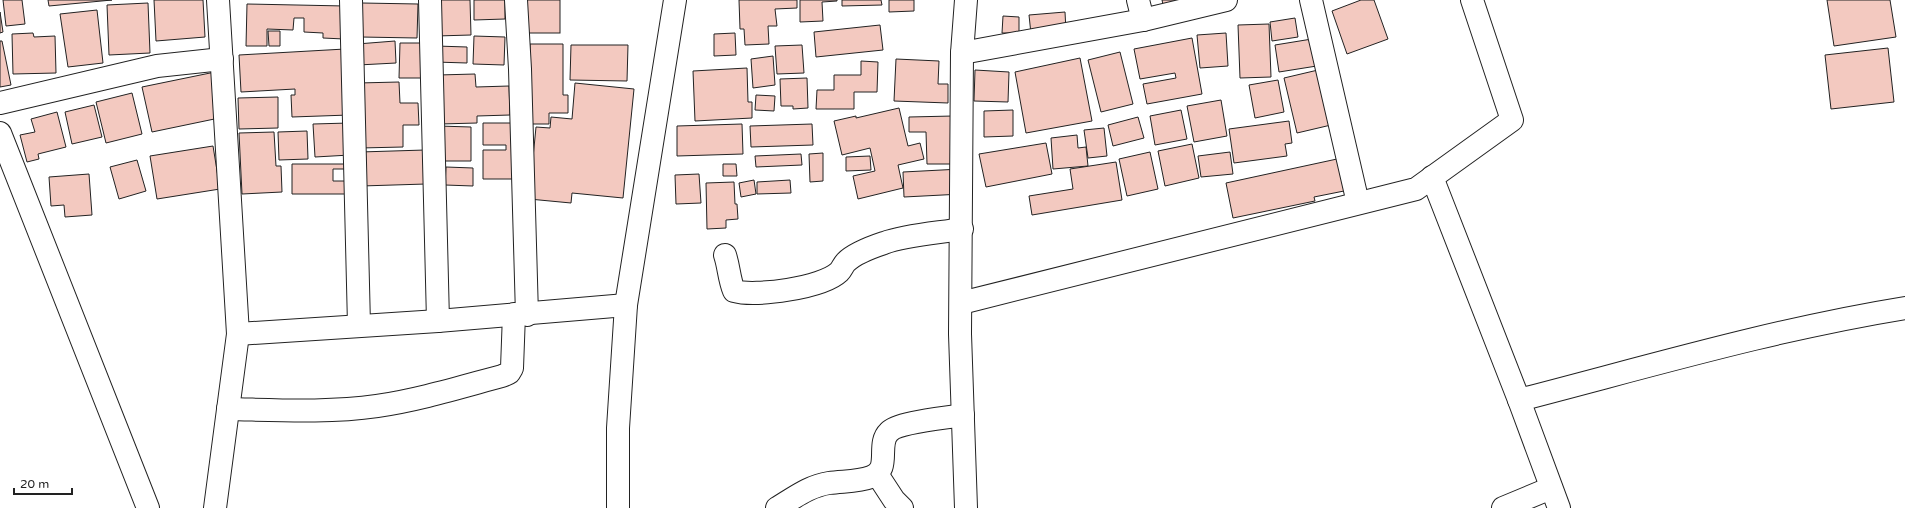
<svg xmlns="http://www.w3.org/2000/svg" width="1905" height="508" font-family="'Varela Round',sans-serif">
  <rect width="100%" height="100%" fill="#fff"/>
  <!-- building -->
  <g fill="#f3c9c0" stroke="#222">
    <path d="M3,0H22L25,24L6,26Z"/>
    <path d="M48,0H112L49,6Z"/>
    <path d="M154,0H203L205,37L156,41Z"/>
    <path d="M436,0H470L471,35L436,36Z"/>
    <path d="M474,0H505V19L474,20Z"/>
    <rect x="526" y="0" width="34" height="33"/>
    <path d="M739,0H797V8L775,9L777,26H768L769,44L745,45L744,29H740Z"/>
    <path d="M800,0H837V1L822,2L823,21L800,22Z"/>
    <path d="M842,0H881L882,5L842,6Z"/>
    <path d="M889,0H914V11L889,12Z"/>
    <path d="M1162,0H1200L1164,9Z"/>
    <path d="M1361,0H1374L1388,39L1347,54L1332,11Z"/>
    <path d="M1827,0H1890L1896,37L1834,46Z"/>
    <path d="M148,3L150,53L109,55L107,5Z"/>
    <path d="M362,3L418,4L417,38L361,37Z"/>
    <path d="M247,4L345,6L344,39L323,38V33L304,32V18H294L293,30L267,29V46H246Z"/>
    <path d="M97,10L103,63L68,67L60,14Z"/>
    <path d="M0,12L3,32L0,33Z"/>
    <path d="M1065,12L1066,31L1031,34L1029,15Z"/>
    <path d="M1003,16L1019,17V33H1002Z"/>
    <path d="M1295,18L1298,37L1272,41L1270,22Z"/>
    <path d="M1269,24L1271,77L1240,78L1238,25Z"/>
    <path d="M880,25L883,50L816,57L814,32Z"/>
    <path d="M268,31H280V46H269Z"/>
    <path d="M33,33L34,37L55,36L56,73L13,74L12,34Z"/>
    <path d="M735,33L736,55L714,56V34Z"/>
    <path d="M1226,33L1228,66L1200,68L1197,35Z"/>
    <path d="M474,36L505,37L504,65L473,64Z"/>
    <path d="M1192,38L1202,94L1147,104L1143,84L1176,78L1175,73L1140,79L1134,49Z"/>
    <path d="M1318,38L1323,65L1279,72L1275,45Z"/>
    <path d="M0,41H2L11,85L0,87Z"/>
    <path d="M395,41L396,63L358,65L357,44Z"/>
    <path d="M400,43H421V78H399Z"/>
    <path d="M530,44H563V95H568V113H549V124H529Z"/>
    <path d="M571,45H628L627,81L570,80Z"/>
    <path d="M802,45L804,73L777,74L775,46Z"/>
    <path d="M436,46L467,47V63L435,62Z"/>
    <path d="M1888,48L1894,102L1831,109L1825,55Z"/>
    <path d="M345,49L349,115L292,117L291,95H295V89L241,92L239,55Z"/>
    <path d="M1120,52L1133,104L1101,112L1088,60Z"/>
    <path d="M773,56L775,85L753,88L751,59Z"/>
    <path d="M1080,58L1092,121L1026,133L1015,72Z"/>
    <path d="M896,59L939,61L938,84H948V103L894,101Z"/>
    <path d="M861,61L878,62L877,92H854V109H816L817,90H834V75H861Z"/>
    <path d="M747,68L748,102H752V118L695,121L693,71Z"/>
    <path d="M975,70L1009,72L1008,102L974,101Z"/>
    <path d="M1318,70L1331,125L1297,133L1284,78Z"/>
    <path d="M215,72L224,117L152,132L142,87Z"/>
    <path d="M475,74L476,87L509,86L510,115L477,116V123L440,124L438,75Z"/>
    <path d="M807,78L808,108L793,109V106H781L780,79Z"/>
    <path d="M1278,80L1284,112L1255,118L1249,85Z"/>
    <path d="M399,82L400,103H418L419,125H403V147L360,148L358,83Z"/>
    <path d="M575,83L634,89L623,198L572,193L571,203L529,199L536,127L550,128L551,117L572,119Z"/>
    <path d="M132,93L142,134L106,143L96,102Z"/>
    <path d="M756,95L775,96L774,111L755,110Z"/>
    <path d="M278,97V128L239,129L238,98Z"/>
    <path d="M1221,100L1227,136L1194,142L1187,106Z"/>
    <path d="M94,105L102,137L72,144L65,112Z"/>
    <path d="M899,108L908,146L920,143L924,159L898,165L903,188L858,199L853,176L875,171L870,148L842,155L834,121L856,116V118Z"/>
    <path d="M1013,110V136L984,137V111Z"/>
    <path d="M1181,110L1187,139L1155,145L1150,116Z"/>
    <path d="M57,112L66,147L38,154L39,159L27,162L20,135L35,132L31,119Z"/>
    <path d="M953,116L955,164H927L926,132H909V117Z"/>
    <path d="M1138,117L1144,138L1113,146L1108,125Z"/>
    <path d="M1289,121L1292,143L1285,144L1287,156L1234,163L1229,129Z"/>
    <path d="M349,123L350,155L315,157L313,124Z"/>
    <path d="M483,123H518V179H483V150H506V145H483Z"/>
    <path d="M742,124L743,154L677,156V126Z"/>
    <path d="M812,124L813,145L751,147L750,126Z"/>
    <path d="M438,126L471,127V161H437Z"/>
    <path d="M1104,128L1107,156L1088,158L1084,130Z"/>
    <path d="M307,131L308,159L279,160L278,132Z"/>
    <path d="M274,132L276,166H281L282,192L242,194L239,133Z"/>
    <path d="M1077,135L1078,148L1086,147L1088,166L1053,169L1051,138Z"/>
    <path d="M1046,143L1052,174L986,187L979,154Z"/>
    <path d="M1192,144L1199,178L1165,186L1158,151Z"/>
    <path d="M213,146L220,189L157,199L150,156Z"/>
    <path d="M425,150L426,184L361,186L360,152Z"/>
    <path d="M1150,152L1158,189L1127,196L1119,159Z"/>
    <path d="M1230,152L1233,174L1201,177L1198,156Z"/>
    <path d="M823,153V181L810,182L809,154Z"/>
    <path d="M801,154L802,165L756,167L755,156Z"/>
    <path d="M870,156L871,170L846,171V157Z"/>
    <path d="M1337,159L1344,191L1314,197L1315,201L1233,218L1226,183Z"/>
    <path d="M137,160L146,191L119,199L110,167Z"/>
    <path d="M1116,162L1122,200L1032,215L1029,196L1073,189L1070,169Z"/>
    <path d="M292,164H345V169H333V181H347V194H292Z"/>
    <path d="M723,164H736L737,176H723Z"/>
    <path d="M446,167L473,168V186L445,185Z"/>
    <path d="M961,169L962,194L904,197L903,172Z"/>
    <path d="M89,174L92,215L65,217L64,205L51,206L49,177Z"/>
    <path d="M699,174L701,203L676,204L675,175Z"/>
    <path d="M754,180L756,194L741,197L739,183Z"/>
    <path d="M790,180L791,193L757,194V182Z"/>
    <path d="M734,182L735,204H737L738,219L726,220V228L707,229L706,183Z"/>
  </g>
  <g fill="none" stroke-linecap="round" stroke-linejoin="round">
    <defs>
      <g id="minor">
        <path d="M351,0L359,325"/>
        <path d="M430,0L438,321"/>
        <path d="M516,0L520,69L527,315"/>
        <path d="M1138,0L1143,20"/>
        <path d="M1311,0L1358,203"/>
        <path d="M962,53L1143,20L1226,0"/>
        <path d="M0,103L157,66L222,59"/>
        <path d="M0,133L148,508"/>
        <path d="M1432,177L1519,400L1559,508"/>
        <path d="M725,255C729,267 729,279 734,291C755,297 822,288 839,272C842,269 843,265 846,262C855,253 872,247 884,243C906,235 938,233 962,229"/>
        <path d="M961,303L1416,189L1512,120L1472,0"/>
        <path d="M238,334L438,321L626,305"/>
        <path d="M1519,400C1647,367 1775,329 1905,308"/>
        <path d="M228,409C277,410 328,413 377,406C419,400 461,387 502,376L509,373L512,368L514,314"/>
        <path d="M877,474L894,500L902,508"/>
        <path d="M215,508L238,334L218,0"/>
        <path d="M618,508V428L626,305L675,0"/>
        <path d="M777,508C794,498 809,486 829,483C843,481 858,482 871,477C892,470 876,444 889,432C898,422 948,418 963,415"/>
        <path d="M966,508L960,334L962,53L966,0"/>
        <path d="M1503,508L1551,488"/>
      </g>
    </defs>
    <!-- minor casing -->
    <use href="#minor" stroke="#222" stroke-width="24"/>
    <!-- minor -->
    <use href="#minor" stroke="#fff" stroke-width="22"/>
  </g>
  <!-- scale -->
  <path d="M14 488v6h58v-6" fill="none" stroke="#222222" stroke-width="2"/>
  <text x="20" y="488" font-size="12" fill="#222222" stroke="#ffffff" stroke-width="3" paint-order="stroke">20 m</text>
</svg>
